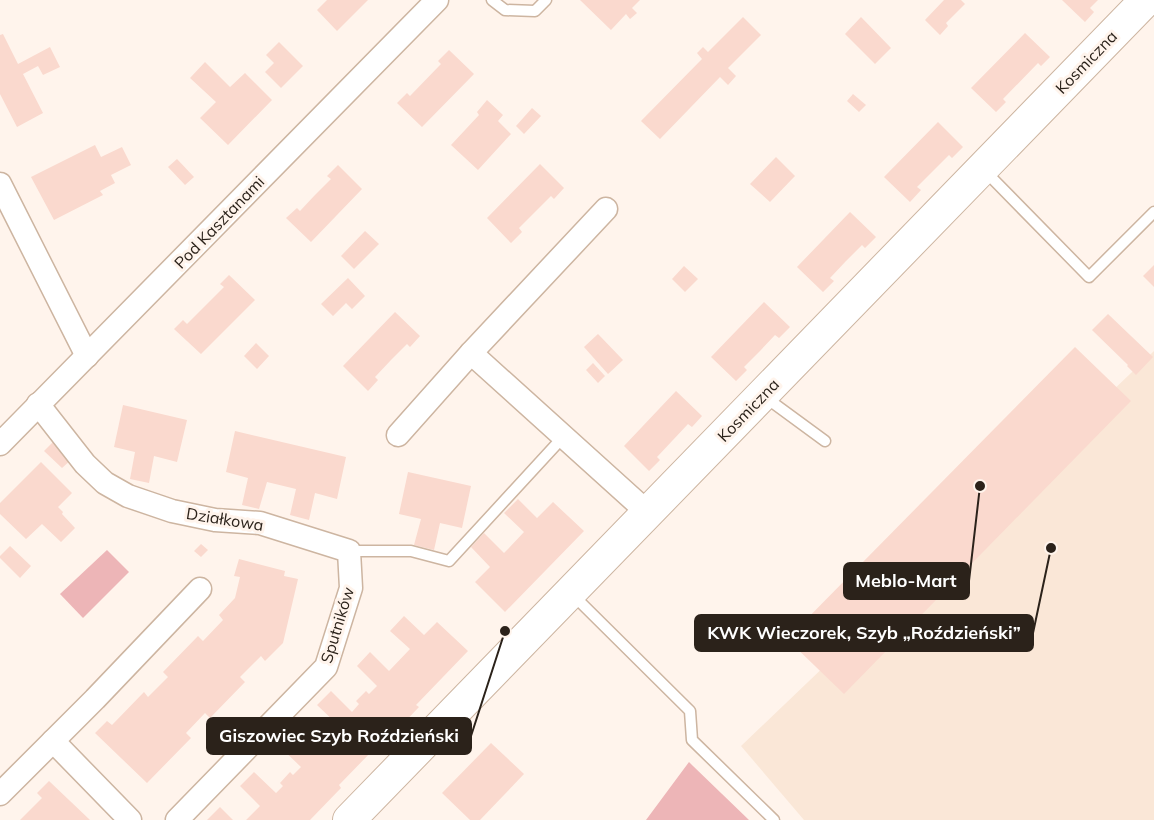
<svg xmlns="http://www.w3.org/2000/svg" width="1154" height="820" font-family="Mulish,sans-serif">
  <rect width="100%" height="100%" fill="#fff4ec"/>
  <!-- built -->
  <path fill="#fae7d7" d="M1154,351V820H804L741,746Z"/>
  <!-- green -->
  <g fill="#edb5b7">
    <path d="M107,550L129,572L83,618L60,594Z"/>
    <path d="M689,762L693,766L749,820H646Z"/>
  </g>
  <!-- building -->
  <g fill="#fad9ce">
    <path d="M327,0H368L337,31L317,10Z"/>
    <path d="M580,0H640L632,8L637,13L630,19L626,14L611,30Z"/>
    <path d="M944,0H961L965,4L946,23L948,26L940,35L925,20Z"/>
    <path d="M1062,0H1098L1090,8L1094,12L1085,22Z"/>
    <path d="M743,17L761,35L728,68L736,76L728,85L720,77L660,139L641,121L702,59L697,53L703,47L708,52Z"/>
    <path d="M861,17L891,48L875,64L845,34Z"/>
    <path d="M1025,33L1050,57L1041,66L1038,63L1003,99L1006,102L996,112L971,88Z"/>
    <path d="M3,34L18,64L50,47L60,67L43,75L38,66L23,74L43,113L17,127L0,94V35Z"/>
    <path d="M279,42L303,66L281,88L265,72L274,63L266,55Z"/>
    <path d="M449,50L474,74L422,127L397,103L407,93L410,96L441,64L438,61Z"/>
    <path d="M205,62L230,87L245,73L272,100L228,145L200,118L216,102L190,78Z"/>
    <path d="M853,94L866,105L859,112L847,101Z"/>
    <path d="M487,100L503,115L498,121L511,134L478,170L451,145L479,115L477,112Z"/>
    <path d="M532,108L541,116L524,134L516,126Z"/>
    <path d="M938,122L963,147L952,158L949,155L917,187L921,190L910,202L884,177Z"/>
    <path d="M95,145L101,157L122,147L131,165L111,175L115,183L100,191L103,195L54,220L31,177Z"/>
    <path d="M776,157L795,176L770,202L750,184Z"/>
    <path d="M177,159L194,177L185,185L168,167Z"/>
    <path d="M540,164L564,188L554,199L551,196L519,228L522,232L511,243L487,218Z"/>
    <path d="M338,165L362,189L311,242L286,218L297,208L300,211L315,195L331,179L327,176Z"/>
    <path d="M850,212L876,237L865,248L862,245L846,261L830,278L834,281L823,292L797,267Z"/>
    <path d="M365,231L379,244L354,269L341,256Z"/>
    <path d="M1154,265V287L1143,276Z"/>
    <path d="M684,266L698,279L685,292L672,279Z"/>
    <path d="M229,275L255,300L201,354L174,329L183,320L187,324L224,287L220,284Z"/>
    <path d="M348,278L365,296L352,309L346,303L333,316L321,304Z"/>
    <path d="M764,302L790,327L779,338L775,335L760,351L744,367L747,370L736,381L711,357Z"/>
    <path d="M395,312L420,336L410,347L407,344L391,360L375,377L378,380L368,391L343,366Z"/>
    <path d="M1108,314L1153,357L1136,375L1127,366L1128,365L1092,330Z"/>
    <path d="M598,334L623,360L608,374L584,347Z"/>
    <path d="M256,343L269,356L257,369L244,356Z"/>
    <path d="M1075,347L1131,401L844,694L787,639Z"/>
    <path d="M593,363L605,376L598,383L586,370Z"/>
    <path d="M676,391L702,416L692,427L688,424L657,457L660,460L649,471L624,446Z"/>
    <path d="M123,405L187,420L177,462L154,456L149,483L130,479L135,452L114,447Z"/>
    <path d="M235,431L346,457L337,499L315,493L309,520L290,515L296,489L267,482L259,509L242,505L248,478L226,472Z"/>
    <path d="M54,441L72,459L62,468L44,451Z"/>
    <path d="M41,462L72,493L58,507L63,512L62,514L75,528L61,542L42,524L26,539L0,514V503Z"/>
    <path d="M408,472L471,486L462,528L440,523L434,550L414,545L421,519L399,514Z"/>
    <path d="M518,499L537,518L553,502L584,531L505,612L475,582L490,567L471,547L484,533L504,553L508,549L524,532L504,513Z"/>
    <path d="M201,544L208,550L201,557L194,551Z"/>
    <path d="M10,546L31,566L20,578L0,558V556Z"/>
    <path d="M239,559L285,571L284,576L298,579L283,643L265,661L261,656L240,677L245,682L210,718L205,713L186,733L191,738L147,783L95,733L107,721L112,725L144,692L148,697L168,677L163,672L198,636L203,641L223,620L219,615L235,598L240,577L234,576Z"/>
    <path d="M404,616L424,635L437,622L468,651L416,705L419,707L375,753L373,750L339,785L341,788L310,820H246L260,806L240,786L254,772L276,793L283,786L280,783L290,772L293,775L301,767L278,745L292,731L314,752L322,745L319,742L328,731L331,734L339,726L317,705L331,691L352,712L359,704L356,701L366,691L369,694L377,686L357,666L370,652L389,671L410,649L390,631Z"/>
    <path d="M491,743L524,774L480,820H470L442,793Z"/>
    <path d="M49,781L90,820H20L42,798L37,793Z"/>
    <path d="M220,807L233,820H207Z"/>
  </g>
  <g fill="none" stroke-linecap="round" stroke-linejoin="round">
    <defs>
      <g id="lane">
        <path d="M492,0L505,10L535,11L546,0"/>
        <path d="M985,171L1089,277L1154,212"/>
        <path d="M765,397L825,441"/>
        <path d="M349,551H411L449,561L564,436"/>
        <path d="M573,595L690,711L692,740L774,820"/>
      </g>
      <g id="street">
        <path d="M0,184L87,356"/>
        <path d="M471,353L636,502L647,514"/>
        <path d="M38,404L85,464L105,483L128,496L172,511L215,520L260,523L349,551L351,588L326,667L177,820"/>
        <path d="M398,435L471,353L606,209"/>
        <path d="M0,444L437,0"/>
        <path d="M53,741L130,820"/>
        <path d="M0,794L95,699L200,589"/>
      </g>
      <path id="secondary" d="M349,820L1146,0"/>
    </defs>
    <!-- lane casing -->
    <use href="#lane" stroke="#cdb5a1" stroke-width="13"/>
    <!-- street casing -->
    <use href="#street" stroke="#cdb5a1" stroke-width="25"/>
    <!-- secondary casing -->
    <use href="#secondary" stroke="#cdb5a1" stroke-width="34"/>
    <!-- lane -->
    <use href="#lane" stroke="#fff" stroke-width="10"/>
    <!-- street -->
    <use href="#street" stroke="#fff" stroke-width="22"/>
    <!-- secondary -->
    <use href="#secondary" stroke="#fff" stroke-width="32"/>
  </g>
  <g text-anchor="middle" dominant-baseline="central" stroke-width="6" stroke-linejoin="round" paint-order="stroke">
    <!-- street labels -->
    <g font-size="16" fill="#2b221a" stroke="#fff4ec">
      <text transform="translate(1086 62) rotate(-46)">Kosmiczna</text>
      <text transform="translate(219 222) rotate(-46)">Pod Kasztanami</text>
      <text transform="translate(748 410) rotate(-46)">Kosmiczna</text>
      <text transform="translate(225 519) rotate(9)">Działkowa</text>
      <text transform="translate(337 625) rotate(-73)">Sputników</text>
    </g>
  </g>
  <!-- callouts -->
  <path fill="none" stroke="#2b221a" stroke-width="2" d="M980 486L969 581M1051 548L1033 633M505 631L471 736"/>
  <g fill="#2b221a" stroke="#fff4ec" stroke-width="2">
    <circle cx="980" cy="486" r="6"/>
    <circle cx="1051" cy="548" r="6"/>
    <circle cx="505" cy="631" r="6"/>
  </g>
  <g fill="#2b221a" stroke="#2b221a" stroke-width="2">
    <rect x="844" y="563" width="125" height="36" rx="6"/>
    <rect x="695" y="615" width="338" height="36" rx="6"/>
    <rect x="207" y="718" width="264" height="36" rx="6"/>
  </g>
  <g font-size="18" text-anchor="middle" font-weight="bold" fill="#fff">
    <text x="906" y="587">Meblo-Mart</text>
    <text x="864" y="639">KWK Wieczorek, Szyb „Roździeński”</text>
    <text x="339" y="742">Giszowiec Szyb Roździeński</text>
  </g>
</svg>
